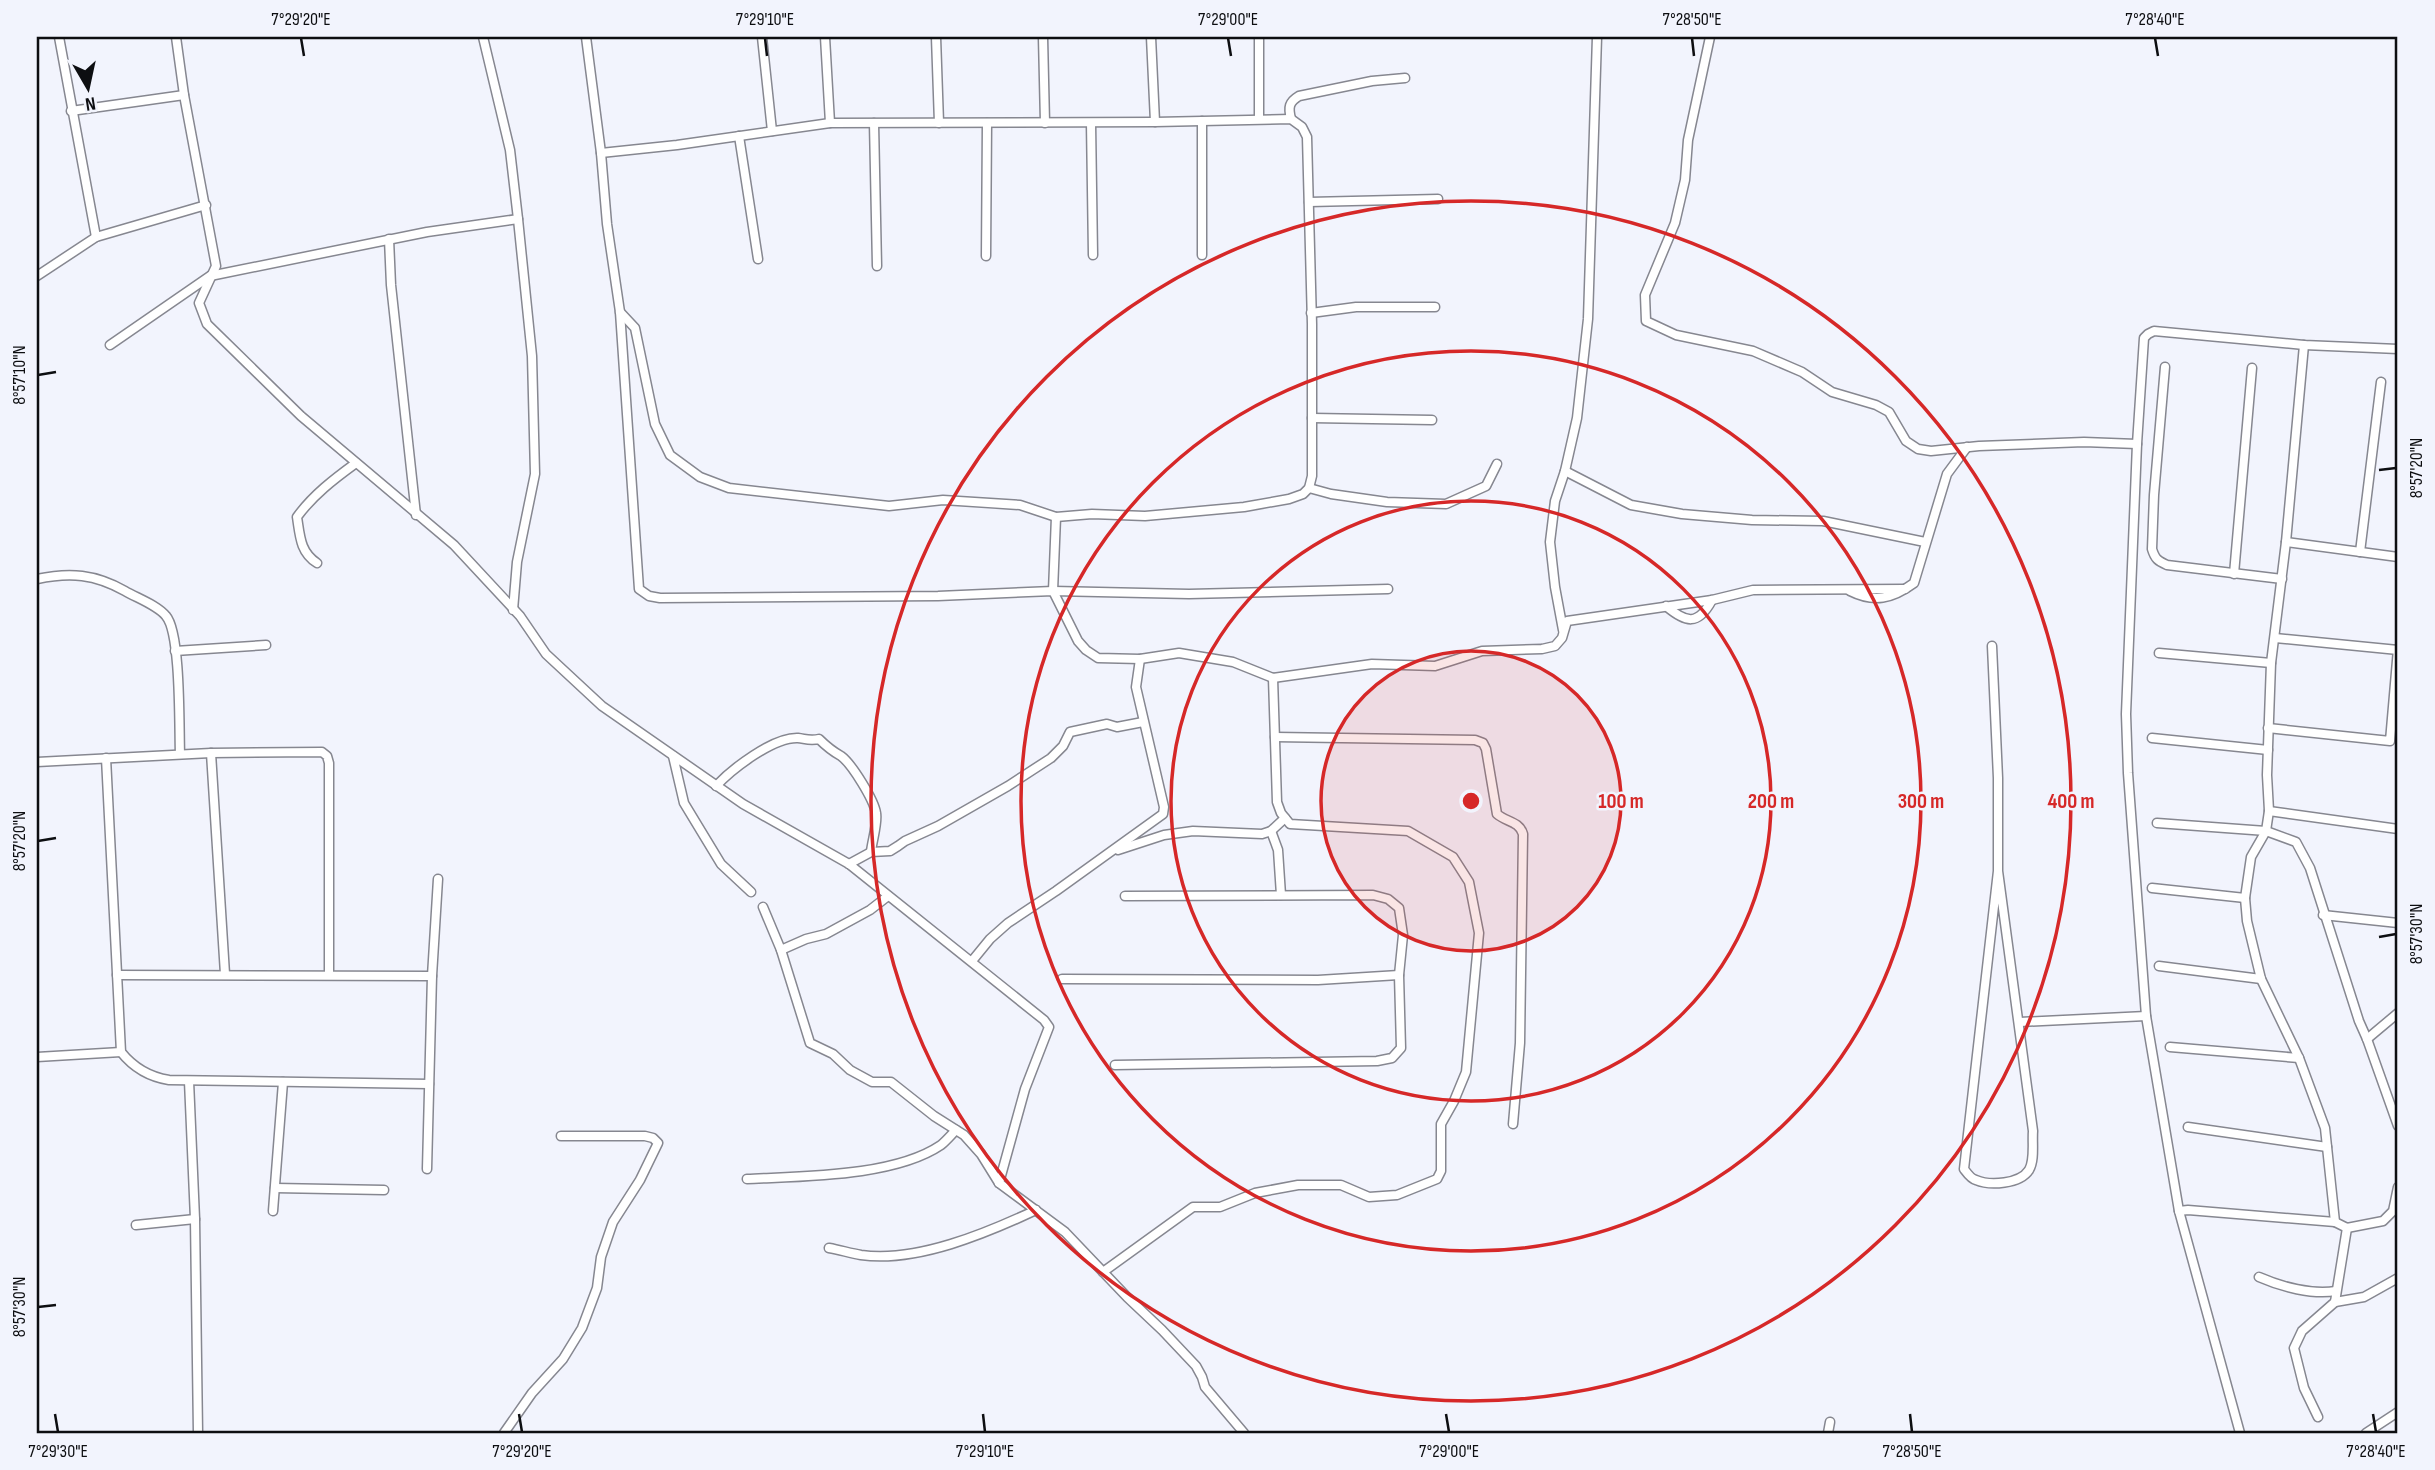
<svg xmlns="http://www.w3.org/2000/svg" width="2435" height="1470" font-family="'Sofia Sans Condensed',sans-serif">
  <rect width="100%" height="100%" fill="#f2f4fd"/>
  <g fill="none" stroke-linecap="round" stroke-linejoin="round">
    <defs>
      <g id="street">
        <path d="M59,37L96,237"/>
        <path d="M176,37L184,95L216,266L199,303L207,324L301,416L454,545L520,616L546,654L602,706L743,804L849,864L1044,1020L1049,1027L1025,1089L999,1183"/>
        <path d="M586,37L601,153L607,224L620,312L639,589L649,596L660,598L938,596L1053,591L1189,594L1388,589"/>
        <path d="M762,37L772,131"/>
        <path d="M825,37L830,123"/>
        <path d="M936,37L939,123"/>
        <path d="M1043,37L1045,123"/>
        <path d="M1151,37L1155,122"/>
        <path d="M1710,37L1688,140L1685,180L1675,223L1645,295L1646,321L1676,335L1753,351L1802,372L1832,392L1876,405L1889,412L1906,441L1918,449L1931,451L1979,446L2084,442L2137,444"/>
        <path d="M71,111L184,95"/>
        <path d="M1259,119V37"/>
        <path d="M1291,119C1288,107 1289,102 1299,96L1372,81L1405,78"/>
        <path d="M874,123L877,266"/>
        <path d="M1091,123L1093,255"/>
        <path d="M739,136L758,259"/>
        <path d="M601,153L677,145L830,123L1155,122L1291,119L1302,127L1307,137L1312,324V476L1309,488L1303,494L1289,499L1244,507L1145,516L1092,514L1056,517L1020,505L943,500L889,506L729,488L700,477L670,455L655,424L635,328L620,312"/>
        <path d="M1309,202L1438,199"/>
        <path d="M389,239L391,285L416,515"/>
        <path d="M1202,255V121"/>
        <path d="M986,256L987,123"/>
        <path d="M37,276L96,237L206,205"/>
        <path d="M1311,313L1356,307H1435"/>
        <path d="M110,345L210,276L427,232L518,219L510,150L483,37"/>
        <path d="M2304,345L2286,542L2271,663L2267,775L2269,811L2266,831L2251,857L2245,898L2247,921L2261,979L2299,1058L2325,1128L2335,1222L2347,1228L2383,1221L2393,1211L2398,1187"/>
        <path d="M2165,367L2154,495L2152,549C2155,559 2158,561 2167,565L2282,579"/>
        <path d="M1312,418L1432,420"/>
        <path d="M1565,471L1631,505L1682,514L1752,520L1823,521L1925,542"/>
        <path d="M1309,488L1331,494L1387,502L1446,504L1486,486L1497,464"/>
        <path d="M1056,517L1053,591L1078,641L1086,650L1098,658L1140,659L1179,653L1233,662L1273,678L1372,664L1435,666L1482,651L1542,649L1555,646L1562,638L1567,621L1712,600L1753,590L1905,589"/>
        <path d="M2286,542L2398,557"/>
        <path d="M2360,552L2381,382"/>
        <path d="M317,563C300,552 300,536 297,517C313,495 334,479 356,463"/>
        <path d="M2234,574L2252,368"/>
        <path d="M37,579C70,572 95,574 125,591C137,598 157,605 166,616C181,633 179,727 180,754"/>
        <path d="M1850,591C1874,603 1892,599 1914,583L1947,474L1967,447"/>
        <path d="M1666,606C1686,623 1698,626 1712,600"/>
        <path d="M513,610L517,562L535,474L532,356L518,219"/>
        <path d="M1563,630L1555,587L1550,542L1555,501L1565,471L1577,418L1588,319L1597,37"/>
        <path d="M2275,638L2398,650"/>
        <path d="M1992,646L1998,778V871L1964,1169C1967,1173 1971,1179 1976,1180C1990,1186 2020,1184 2029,1170C2035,1160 2032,1143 2033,1131L1998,871"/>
        <path d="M175,651L266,645"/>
        <path d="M2159,653L2271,663"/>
        <path d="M2268,728L2390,741L2398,649"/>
        <path d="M1275,737L1475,740L1483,743L1486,749L1497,814C1506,822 1519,821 1523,834L1520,1043L1513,1124"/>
        <path d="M2152,738L2268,750"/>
        <path d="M211,753L225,974"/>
        <path d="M673,756L684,803L721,864L751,892"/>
        <path d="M106,758L121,1052C133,1067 150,1077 169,1080L429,1084"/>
        <path d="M37,762L211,753L322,752L327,756L329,763V975"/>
        <path d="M716,786C732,769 773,737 798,738C806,739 810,741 819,739C827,747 832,751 841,756C852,764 874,800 876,813C878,823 872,841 871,852"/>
        <path d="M2269,811L2398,829"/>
        <path d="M2157,823L2266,831L2296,842L2310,868L2359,1021L2367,1039L2398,1126"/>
        <path d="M1271,831L1278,850L1281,895"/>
        <path d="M1118,850L1164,835L1193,831L1262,834L1271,831L1285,818"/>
        <path d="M849,864L871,852L890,851L898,846L905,841L938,826L1008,786L1051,758L1063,746L1070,732L1107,724L1117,727L1143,722"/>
        <path d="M2152,888L2245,898"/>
        <path d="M763,907L781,950L810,1043L833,1054L850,1070L872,1082H891L934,1116L964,1135L981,1154L999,1183L1065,1232L1127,1297L1162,1330L1196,1366L1202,1377L1205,1387L1244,1433"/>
        <path d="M2323,915L2398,923"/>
        <path d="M781,950L806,939L826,934L870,910L888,896"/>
        <path d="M972,961L990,939L1008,923L1056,891L1163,814L1164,807L1136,687L1140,659"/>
        <path d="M2159,966L2261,979"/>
        <path d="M117,975L432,976"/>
        <path d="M1062,979L1318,980L1399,975"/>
        <path d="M2020,1022L2146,1016"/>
        <path d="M2367,1039L2398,1013"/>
        <path d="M2170,1047L2299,1058"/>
        <path d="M37,1057L121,1052"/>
        <path d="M1115,1065L1377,1061L1392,1058L1401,1048L1399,975L1403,935L1399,908L1388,899L1373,895L1125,896"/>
        <path d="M189,1081L195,1219L198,1433"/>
        <path d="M2188,1127L2327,1147"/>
        <path d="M427,1169L432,976L438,879"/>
        <path d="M747,1179C802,1176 894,1177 941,1145C946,1141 951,1135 956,1130"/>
        <path d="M275,1188L384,1190"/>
        <path d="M273,1211L283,1082"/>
        <path d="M2179,1211L2188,1210L2335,1222"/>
        <path d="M136,1225L195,1219"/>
        <path d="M829,1248C840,1250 850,1253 861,1255C916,1263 987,1233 1036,1210"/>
        <path d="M1103,1272L1193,1207H1220L1255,1193L1298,1185H1341L1369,1197L1397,1195L1437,1179L1441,1171V1124L1454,1101L1466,1072L1479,933L1469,882L1453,857L1408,831L1290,824L1281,813L1277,802L1273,678"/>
        <path d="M2259,1277C2282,1287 2312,1295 2336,1291"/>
        <path d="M2335,1302L2364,1297L2398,1278"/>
        <path d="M2318,1417L2304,1388L2294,1348L2302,1331L2335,1302L2347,1228"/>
        <path d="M504,1433L532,1393L563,1359L582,1328L597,1288L601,1257L613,1222L640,1180L658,1143L653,1138L645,1136H561"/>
        <path d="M1828,1433L1830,1422"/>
        <path d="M2240,1433L2179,1211L2146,1016L2128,773L2126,714L2137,444L2144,338L2148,334L2154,331L2304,345L2398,349"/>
        <path d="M2366,1433L2398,1412"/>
      </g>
    </defs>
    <!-- street casing -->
    <use href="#street" stroke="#868790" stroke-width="11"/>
    <!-- street -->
    <use href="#street" stroke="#fff" stroke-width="8"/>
  </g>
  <!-- ticks -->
  <path fill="none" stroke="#0d0e11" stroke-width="2.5" d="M301,38L304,56M765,38L767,56M1228,38L1231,56M1692,38L1694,56M2155,38L2158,56M38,375L56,372M2379,470L2396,468M38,841L56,838M2379,937L2396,934M38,1307L56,1305M55,1414L58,1432M519,1414L522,1432M983,1414L985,1432M1446,1414L1449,1432M1910,1414L1912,1432M2373,1414L2376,1432"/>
  <!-- distance rings -->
  <circle cx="1471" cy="801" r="150" fill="#d62828" fill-opacity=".12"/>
  <g fill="none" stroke="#d62828" stroke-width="3.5">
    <circle cx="1471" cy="801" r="150"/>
    <circle cx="1471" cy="801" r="300"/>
    <circle cx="1471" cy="801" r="450"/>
    <circle cx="1471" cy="801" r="600"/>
  </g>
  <circle cx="1471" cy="801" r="10" fill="#d62828" stroke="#f2f4fd" stroke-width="3.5"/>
  <g font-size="21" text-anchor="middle" font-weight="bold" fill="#d62828" stroke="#f2f4fd" stroke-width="5" stroke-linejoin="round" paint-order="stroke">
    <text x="1621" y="808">100 m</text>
    <text x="1771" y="808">200 m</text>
    <text x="1921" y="808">300 m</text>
    <text x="2071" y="808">400 m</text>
  </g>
  <!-- border -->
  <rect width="2435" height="1470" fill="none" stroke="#f2f4fd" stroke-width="77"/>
  <!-- north arrow -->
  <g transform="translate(88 88) rotate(171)" stroke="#f2f4fd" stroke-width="5" paint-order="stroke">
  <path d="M0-5L12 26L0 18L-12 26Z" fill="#0d0e11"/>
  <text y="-10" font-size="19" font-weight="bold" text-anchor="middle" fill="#0d0e11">N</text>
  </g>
  <rect x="38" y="38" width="2358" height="1394" fill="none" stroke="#0d0e11" stroke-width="2.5"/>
  <g font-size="18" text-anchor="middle" fill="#0d0e11">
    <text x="301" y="25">7°29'20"E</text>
    <text x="765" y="25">7°29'10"E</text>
    <text x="1228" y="25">7°29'00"E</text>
    <text x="1692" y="25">7°28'50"E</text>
    <text x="2155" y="25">7°28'40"E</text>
    <text transform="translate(19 375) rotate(-90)" y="6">8°57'10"N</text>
    <text transform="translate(2416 468) rotate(-90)" y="6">8°57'20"N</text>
    <text transform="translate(19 841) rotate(-90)" y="6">8°57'20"N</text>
    <text transform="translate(2416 934) rotate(-90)" y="6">8°57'30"N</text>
    <text transform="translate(19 1307) rotate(-90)" y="6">8°57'30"N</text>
    <text x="58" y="1457">7°29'30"E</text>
    <text x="522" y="1457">7°29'20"E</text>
    <text x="985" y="1457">7°29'10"E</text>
    <text x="1449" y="1457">7°29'00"E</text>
    <text x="1912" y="1457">7°28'50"E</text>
    <text x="2376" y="1457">7°28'40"E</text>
  </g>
</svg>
